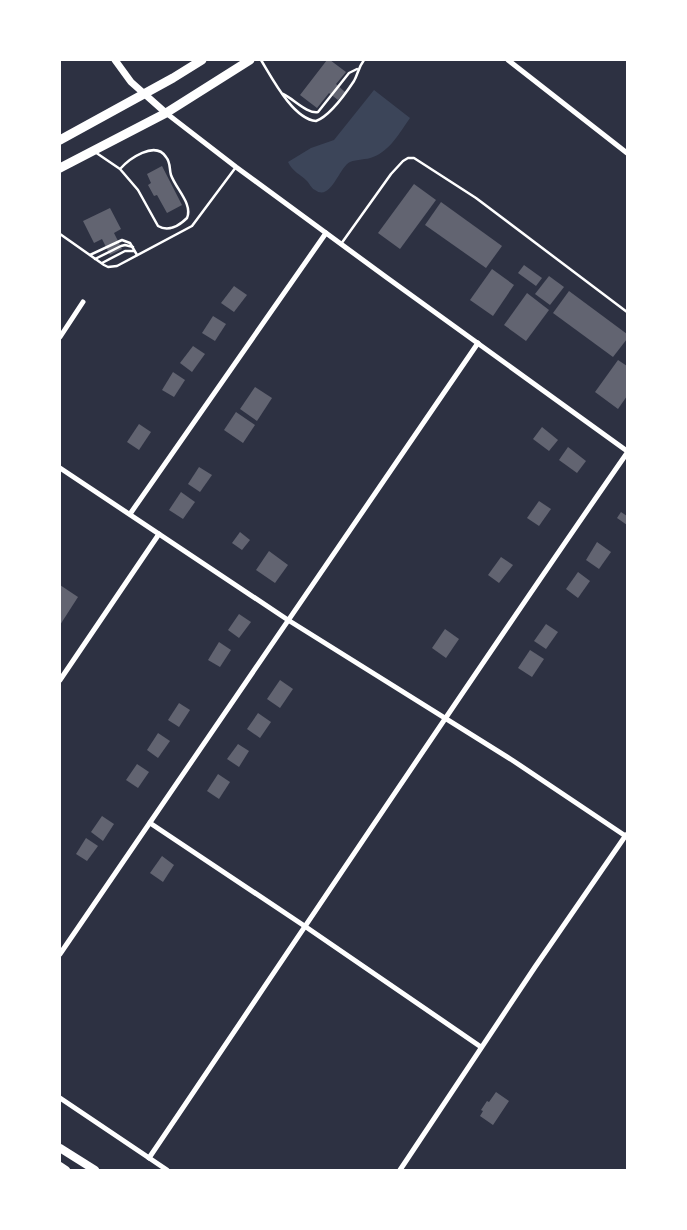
<svg xmlns="http://www.w3.org/2000/svg" width="687" height="1230" font-family="'PT Sans Narrow',sans-serif">
  <rect width="100%" height="100%" fill="#2d3142"/>
  <!-- green -->
  <path fill="#3c4559" d="M374,90L410,118C400,132 390,151 373,157C366,160 357,159 350,162C339,167 331,202 315,190C311,188 310,184 307,181C300,174 293,172 288,162L311,148L334,140Z"/>
  <!-- building -->
  <g fill="#626471">
    <path d="M327,60H330L346,72L336,84L345,92L338,100L329,93L317,108L300,95Z"/>
    <path d="M162,166L182,205L167,213L157,195L154,196L148,185L151,183L147,174Z"/>
    <path d="M414,184L436,200L400,249L378,233Z"/>
    <path d="M441,202L502,246L486,268L425,225Z"/>
    <path d="M110,208L121,229L114,233L122,249L110,255L102,239L94,243L83,221Z"/>
    <path d="M524,265L542,278L536,286L518,273Z"/>
    <path d="M492,269L514,285L493,316L470,300Z"/>
    <path d="M549,276L564,287L550,305L535,294Z"/>
    <path d="M234,286L247,295L234,312L221,303Z"/>
    <path d="M569,291L627,334V339L613,357L553,313Z"/>
    <path d="M527,293L549,310L526,341L504,325Z"/>
    <path d="M213,316L226,324L215,341L202,333Z"/>
    <path d="M193,346L205,354L192,372L180,363Z"/>
    <path d="M618,360L627,366V396L618,409L595,392Z"/>
    <path d="M173,372L185,380L174,397L162,390Z"/>
    <path d="M255,387L272,398L257,421L240,409Z"/>
    <path d="M236,412L255,425L243,443L224,430Z"/>
    <path d="M139,424L151,432L139,450L127,442Z"/>
    <path d="M542,427L558,440L549,451L533,439Z"/>
    <path d="M568,447L586,461L577,473L559,460Z"/>
    <path d="M199,467L212,475L200,492L188,484Z"/>
    <path d="M181,492L195,502L183,519L169,510Z"/>
    <path d="M539,501L551,509L539,526L527,518Z"/>
    <path d="M621,512L627,516V525L617,518Z"/>
    <path d="M240,532L250,540L242,550L232,543Z"/>
    <path d="M597,542L611,552L599,569L586,560Z"/>
    <path d="M269,551L288,565L275,583L256,570Z"/>
    <path d="M501,557L513,565L499,583L488,575Z"/>
    <path d="M578,572L590,581L578,598L566,589Z"/>
    <path d="M60,585L78,597L60,625Z"/>
    <path d="M239,614L251,622L239,638L228,630Z"/>
    <path d="M546,624L558,632L546,649L534,641Z"/>
    <path d="M445,629L459,639L446,658L432,648Z"/>
    <path d="M219,642L231,650L220,667L208,660Z"/>
    <path d="M530,650L544,659L532,677L518,668Z"/>
    <path d="M280,680L293,689L280,708L267,699Z"/>
    <path d="M179,703L190,710L179,727L168,720Z"/>
    <path d="M258,713L271,722L260,738L247,729Z"/>
    <path d="M158,733L170,741L158,758L147,750Z"/>
    <path d="M238,744L249,751L239,767L227,759Z"/>
    <path d="M137,764L149,772L138,788L126,780Z"/>
    <path d="M218,774L230,782L219,799L207,791Z"/>
    <path d="M102,816L114,824L103,841L91,832Z"/>
    <path d="M86,838L98,846L87,861L76,854Z"/>
    <path d="M162,856L174,865L163,882L150,873Z"/>
    <path d="M496,1092L509,1101L493,1125L480,1116L483,1111L481,1110L487,1101L489,1102Z"/>
  </g>
  <g fill="none" stroke-linecap="round" stroke-linejoin="round">
    <!-- service -->
    <g stroke="#fff" stroke-width="2.5">
      <path d="M261,60C272,78 293,119 316,121C330,116 346,93 354,81C358,74 358,68 364,60"/>
      <path d="M283,94C294,99 307,114 318,112L349,73L357,69"/>
      <path d="M95,152L120,169L138,190L158,226C168,232 179,226 187,218C193,204 176,189 171,175C169,169 171,163 166,157C155,140 129,159 120,169"/>
      <path d="M60,234L104,265L108,267L117,266L192,226L236,167"/>
      <path d="M341,244L391,174L403,161L408,158H414L476,198L627,312"/>
      <path d="M90,255L122,240L130,243L137,255"/>
      <path d="M95,259L121,246L125,245L133,247"/>
      <path d="M102,263L125,251H134"/>
    </g>
    <!-- minor -->
    <g stroke="#fff" stroke-width="5">
      <path d="M508,60L627,153"/>
      <path d="M166,113L236,167L386,277L627,451"/>
      <path d="M60,337L83,302"/>
      <path d="M60,468L288,620L512,760L627,837"/>
      <path d="M130,514L326,233"/>
      <path d="M60,680L159,534"/>
      <path d="M150,823L306,927L481,1047"/>
      <path d="M60,954L478,343"/>
      <path d="M60,1098L167,1170"/>
      <path d="M149,1158C308,923 465,686 627,453"/>
      <path d="M400,1170L535,967L626,835"/>
    </g>
    <!-- tertiary -->
    <path stroke="#fff" stroke-width="7" d="M115,60L131,82L166,113"/>
    <!-- secondary -->
    <g stroke="#fff" stroke-width="8">
      <path d="M60,1148L95,1170"/>
      <path d="M60,1166L66,1170"/>
    </g>
    <!-- primary -->
    <g stroke="#fff" stroke-width="9">
      <path d="M60,140L173,78L202,60"/>
      <path d="M60,168L166,113L250,60"/>
    </g>
  </g>
  <!-- border -->
  <rect width="687" height="1230" fill="none" stroke="#ffffff" stroke-width="122"/>
</svg>
